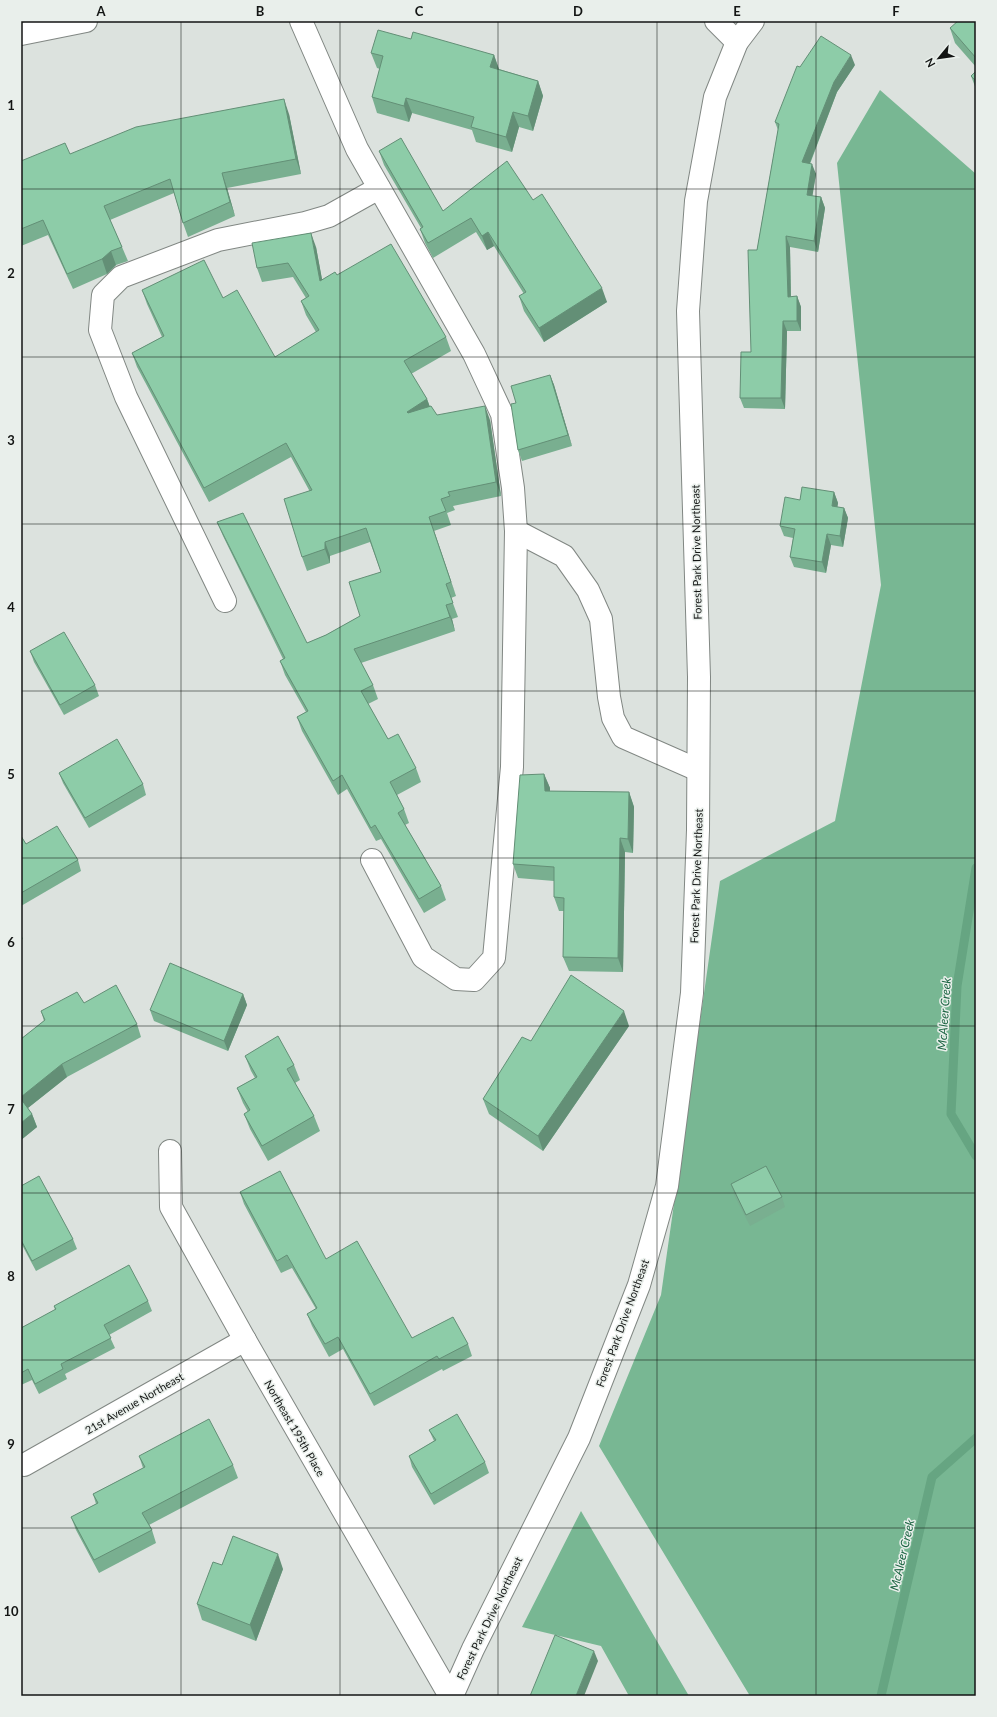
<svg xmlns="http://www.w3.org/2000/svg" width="997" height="1717" font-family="Lato,sans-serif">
  <rect width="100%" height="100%" fill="#dce2de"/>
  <!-- forest -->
  <g fill="#78b793">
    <path d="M880,90L976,174V1696H750L599,1446L661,1295L720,881L835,821L881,585L837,163Z"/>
    <path d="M581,1511L689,1696H629L601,1646L522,1627Z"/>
  </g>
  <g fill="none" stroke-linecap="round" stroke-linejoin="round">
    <!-- stream -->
    <g stroke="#66a582" stroke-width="9">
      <path d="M976,868L957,986L951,1114L976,1156"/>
      <path d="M881,1696L932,1477L976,1438"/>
    </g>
    <defs>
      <g id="minor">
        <path d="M301,21L357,149L474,354L502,414L513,488L516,531L512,767L494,958L474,980L456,979L423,957L372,860"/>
        <path d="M516,531L564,556L588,590L601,619L609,697L613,718L623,737L698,770"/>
        <path d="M225,601L126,397L100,330L103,295L121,277L218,240L305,223L329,216L379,188"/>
        <path d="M170,1151L171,1207L245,1340L450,1696"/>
        <path d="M24,1465L245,1340"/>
      </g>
      <g id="tertiary">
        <path d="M716,21L737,42"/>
        <path d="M21,34L86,21"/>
        <path d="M452,1696L473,1649L579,1438L639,1285L667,1186L692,993L698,830L699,677L688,311L696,201L715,97L737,42L753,21"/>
      </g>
    </defs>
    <!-- minor casing -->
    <use href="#minor" stroke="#818783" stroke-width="24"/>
    <!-- tertiary casing -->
    <use href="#tertiary" stroke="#818783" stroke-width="24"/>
    <!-- minor -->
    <use href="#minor" stroke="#fff" stroke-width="22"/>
    <!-- tertiary -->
    <use href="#tertiary" stroke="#fff" stroke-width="22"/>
  </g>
  <!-- wall -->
  <g fill="#79af90">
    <path d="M976,21V67L955,43L950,28Z"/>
    <path d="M411,39L494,55L499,69L538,81L543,96L533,131L519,127L512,152L476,142L472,130L412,113L409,122L377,113L372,97L380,69L377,68L371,53Z"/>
    <path d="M855,65L837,92L810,164L816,174L812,196L821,197L825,208L818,252L790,247L791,297L797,296L801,307V331H787L785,409L744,408L740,398L751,352L757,250L778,130L775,122Z"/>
    <path d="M976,71V89L971,76Z"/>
    <path d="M289,114L301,174L227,188L235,216L188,237L183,223L174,193L110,220L122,247L128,261L116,265L107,274L73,289L48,235L21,246V161L70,154Z"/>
    <path d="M379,151L443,211L533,200L607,302L544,342L524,311L519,296L524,294L494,246L487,250L476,232L433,258L425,243L420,229L421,228L384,165Z"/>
    <path d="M316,247L322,280L337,275L446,337L451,351L411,374L427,399L430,407L437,415L490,420L501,496L453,506L455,510L447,513L451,525L434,531L456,596L451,598L458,617L452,619L455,631L361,663L373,685L378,699L368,704L388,739L416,768L421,782L397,795L404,809L409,823L405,825L441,886L446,900L424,913L381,839L376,841L347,789L338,795L302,731L297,717L306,712L285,675L280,661L283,659L223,536L217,522L307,643L326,635L360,616L381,572L370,542L330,556V563L307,571L302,557L309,490L291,457L209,502L137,367L132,353L162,337L147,304L142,290L223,298L275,357L316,332L306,315L301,301L306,298L293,277L262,282L257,268Z"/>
    <path d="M550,375L554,385L572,446L522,461L518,450Z"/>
    <path d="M834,492L838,503L837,507L844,508L848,518L843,547L831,545L826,573L794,567L790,557L793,538L784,536L780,526L800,500Z"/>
    <path d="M30,651L95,685L99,696L64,715L34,662Z"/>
    <path d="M59,773L143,784L146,795L89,828L63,783Z"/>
    <path d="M544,774L550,788V791L629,792L634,807L633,853L625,852L623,972L569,971L563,957L564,911H559L554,897V881L518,878L513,864Z"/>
    <path d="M21,836L26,844L78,860L81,871L21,906Z"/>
    <path d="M21,934L23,939L21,940Z"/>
    <path d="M243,994L247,1005L228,1051L154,1021L150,1010Z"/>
    <path d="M84,1003L137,1024L141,1037L67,1077L28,1108L32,1114L37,1127L21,1140V1039L44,1021L41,1011Z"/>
    <path d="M629,1026L543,1151L489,1114L483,1099L531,1041Z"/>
    <path d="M245,1056L294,1065L300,1080L295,1083L314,1116L320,1131L268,1161L250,1129L244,1114L248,1112L243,1103L237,1088L255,1078L251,1071Z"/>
    <path d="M731,1184L782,1197L785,1207L750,1226L734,1195Z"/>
    <path d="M21,1186L73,1239L77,1249L36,1271L21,1243Z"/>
    <path d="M240,1192L326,1259L412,1338L468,1344L472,1356L443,1371L442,1369L374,1406L343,1349L329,1357L312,1326L307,1314L316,1309L292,1268L281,1273L244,1204Z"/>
    <path d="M148,1301L152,1311L109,1335L115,1348L65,1374L67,1379L39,1394L32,1380L21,1385V1328L55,1310L54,1306Z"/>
    <path d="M429,1430L485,1462L489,1473L434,1505L412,1467L409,1456L434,1441Z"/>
    <path d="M139,1456L233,1465L238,1478L149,1525L152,1530L156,1543L99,1573L76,1530L71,1517L96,1504L93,1494L143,1468Z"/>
    <path d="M222,1565L283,1569L256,1641L202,1620L197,1604Z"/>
  </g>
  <!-- shaded-wall -->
  <g fill="#638f76">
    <path d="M494,55L499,70L490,67Z"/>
    <path d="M851,55L855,65L837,92L806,173L802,162L834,82Z"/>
    <path d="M538,81L543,96L533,131L528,116Z"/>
    <path d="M406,98L412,113L409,122L404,106Z"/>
    <path d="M284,99L289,114L301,174L296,159Z"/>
    <path d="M513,112L519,127L512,152L506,137Z"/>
    <path d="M812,164L816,174L811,205L807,195Z"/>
    <path d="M222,173L227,188L235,216L230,202Z"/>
    <path d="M821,197L825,208L818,252L814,241Z"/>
    <path d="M488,232L494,246L487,250L482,236Z"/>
    <path d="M311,233L316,247L325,295L320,281Z"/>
    <path d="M786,236L790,247L791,307L788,297Z"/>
    <path d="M111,251L116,265L107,274L102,259Z"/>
    <path d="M602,288L607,302L544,342L539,328Z"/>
    <path d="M797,296L801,307V331L797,321Z"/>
    <path d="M783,321L787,331L785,409L781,398Z"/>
    <path d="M550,375L554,385L572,446L568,435Z"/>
    <path d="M427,399L432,413L412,426L407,412Z"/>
    <path d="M485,406L490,420L501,496L496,482Z"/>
    <path d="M834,492L838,503L836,516L832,506Z"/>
    <path d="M844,508L848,518L843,547L840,536Z"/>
    <path d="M429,517L434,531L456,596L451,582Z"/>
    <path d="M827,534L831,545L826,573L822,562Z"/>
    <path d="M325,542L330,556V563L325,549Z"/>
    <path d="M446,605L452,619L455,631L450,617Z"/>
    <path d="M544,774L550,788V805L545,791Z"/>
    <path d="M629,792L634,807L633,853L628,839Z"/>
    <path d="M620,838L625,852L623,972L618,958Z"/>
    <path d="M243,994L247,1005L228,1051L224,1041Z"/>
    <path d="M624,1011L629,1026L543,1151L538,1136Z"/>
    <path d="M62,1064L67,1077L24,1111L21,1101V1097Z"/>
    <path d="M32,1114L37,1127L21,1140V1123Z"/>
    <path d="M278,1554L283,1569L256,1641L250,1625Z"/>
    <path d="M594,1651L598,1661L584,1696H576Z"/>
  </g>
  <!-- building -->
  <g fill="#8dcca8" stroke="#638f76">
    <path d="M958,21H976V58L950,28Z"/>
    <path d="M378,30L411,39L413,32L494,55L490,67L538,81L528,116L513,112L506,137L471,127L474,117L406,98L404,106L372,97L383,56L371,53Z"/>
    <path d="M821,36L851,55L834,82L802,162L812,164L807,195L821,197L814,241L786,236L788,297L797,296V321H783L781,398H740L741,352H751L748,250H757L779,124L775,122L797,66L800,67Z"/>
    <path d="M976,71V81L971,76Z"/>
    <path d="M284,99L296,159L222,173L230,202L183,223L170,179L104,206L122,247L111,251L102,259L67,274L43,220L21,229V161L65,143L70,154L136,127Z"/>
    <path d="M401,138L443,211L507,161L533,200L542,194L602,288L539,328L519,296L526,292L488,232L482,236L471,218L428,243L420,229L423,227L379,151Z"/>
    <path d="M311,233L320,281L335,272L337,275L391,244L446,337L404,361L427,399L407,412L408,413L431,406L437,415L485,406L496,482L448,492L450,496L441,499L446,511L429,517L451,582L446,584L453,603L446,605L450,617L354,649L373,685L361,691L388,739L398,734L416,768L390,782L404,809L398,813L441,886L419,899L375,825L371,828L342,775L333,781L297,717L308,711L280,661L285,658L217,522L243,513L307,643L326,635L360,616L349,582L381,572L366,528L325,542V549L302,557L284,499L312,490L286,443L204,488L132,353L164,336L142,290L204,260L223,298L237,290L275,357L319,330L301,301L309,296L288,263L257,268L252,243Z"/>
    <path d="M550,375L568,435L518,450L511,404L516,403L511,386Z"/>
    <path d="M802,487L834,492L832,506L844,508L840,536L827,534L822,562L790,557L795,529L780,526L785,497L800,500Z"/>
    <path d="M64,632L95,685L60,705L30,651Z"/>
    <path d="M117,739L143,784L85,818L59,773Z"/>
    <path d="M544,774L545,791L629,792L628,839L620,838L618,958L563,957L564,898L554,897V867L513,864L520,775Z"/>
    <path d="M57,826L78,860L21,893V836L26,844Z"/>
    <path d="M170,963L243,994L224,1041L150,1010Z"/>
    <path d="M571,975L624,1011L538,1136L483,1099L522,1037L531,1041Z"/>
    <path d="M116,985L137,1024L62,1064L21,1097V1039L45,1020L41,1011L77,992L84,1003Z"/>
    <path d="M278,1036L294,1065L287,1069L314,1116L262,1146L244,1114L250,1110L237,1088L257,1077L245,1056Z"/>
    <path d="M21,1099L32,1114L21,1123Z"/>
    <path d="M766,1166L782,1197L746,1215L731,1184Z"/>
    <path d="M280,1171L326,1259L357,1241L412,1338L453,1317L468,1344L439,1359L437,1356L370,1394L338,1337L325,1344L307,1314L317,1308L287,1255L277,1261L240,1192Z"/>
    <path d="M39,1176L73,1239L32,1261L21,1240V1186Z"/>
    <path d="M129,1265L148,1301L104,1325L111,1338L61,1364L63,1369L35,1384L28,1369L21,1373V1328L56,1309L54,1306Z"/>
    <path d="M457,1414L485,1462L431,1494L409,1456L436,1440L429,1430Z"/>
    <path d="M209,1419L233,1465L142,1513L152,1530L94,1560L71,1517L98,1503L93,1494L145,1467L139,1456Z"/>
    <path d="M233,1536L278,1554L250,1625L197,1604L213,1562L222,1565Z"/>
    <path d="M555,1635L594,1651L576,1696H530Z"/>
  </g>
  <!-- grid -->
  <path fill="none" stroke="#131514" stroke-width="1" stroke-opacity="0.55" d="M181,21V1696M340,21V1696M498,21V1696M657,21V1696M816,21V1696M21,189H976M21,357H976M21,524H976M21,691H976M21,858H976M21,1026H976M21,1193H976M21,1360H976M21,1528H976"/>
  <g text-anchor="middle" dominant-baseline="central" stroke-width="3" stroke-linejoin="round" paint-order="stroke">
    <!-- street labels -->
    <g font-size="11" fill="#131514" stroke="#e9efeb">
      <text transform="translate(696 552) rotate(-91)">Forest Park Drive Northeast</text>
      <text transform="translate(696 876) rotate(-88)">Forest Park Drive Northeast</text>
      <text transform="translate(622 1323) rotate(-70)">Forest Park Drive Northeast</text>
      <text transform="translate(134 1403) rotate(-30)">21st Avenue Northeast</text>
      <text transform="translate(295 1428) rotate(60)">Northeast 195th Place</text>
      <text transform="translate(489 1618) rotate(-64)">Forest Park Drive Northeast</text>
    </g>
    <!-- water labels -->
    <g font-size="12" font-style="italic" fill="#1b6442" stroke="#e9efeb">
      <text transform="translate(944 1014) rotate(-86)">McAleer Creek</text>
      <text transform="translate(902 1555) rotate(-77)">McAleer Creek</text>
    </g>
  </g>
  <!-- border -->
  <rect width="997" height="1717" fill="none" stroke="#e9efeb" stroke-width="44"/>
  <!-- north arrow -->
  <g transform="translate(939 58) rotate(241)" stroke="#e9efeb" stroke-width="3" paint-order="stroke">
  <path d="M0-3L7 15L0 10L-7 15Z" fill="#131514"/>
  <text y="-6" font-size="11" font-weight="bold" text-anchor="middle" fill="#131514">N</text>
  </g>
  <rect x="22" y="22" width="953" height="1673" fill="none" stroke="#131514" stroke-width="1.5"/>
  <g font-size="13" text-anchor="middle" font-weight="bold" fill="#131514">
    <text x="101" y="16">A</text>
    <text x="260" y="16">B</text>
    <text x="419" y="16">C</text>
    <text x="578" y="16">D</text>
    <text x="737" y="16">E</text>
    <text x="896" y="16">F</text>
    <text x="11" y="110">1</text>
    <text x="11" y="278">2</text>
    <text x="11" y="445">3</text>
    <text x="11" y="612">4</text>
    <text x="11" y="779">5</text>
    <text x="11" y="947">6</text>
    <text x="11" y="1114">7</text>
    <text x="11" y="1281">8</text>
    <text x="11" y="1449">9</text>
    <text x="11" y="1616">10</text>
  </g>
</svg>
